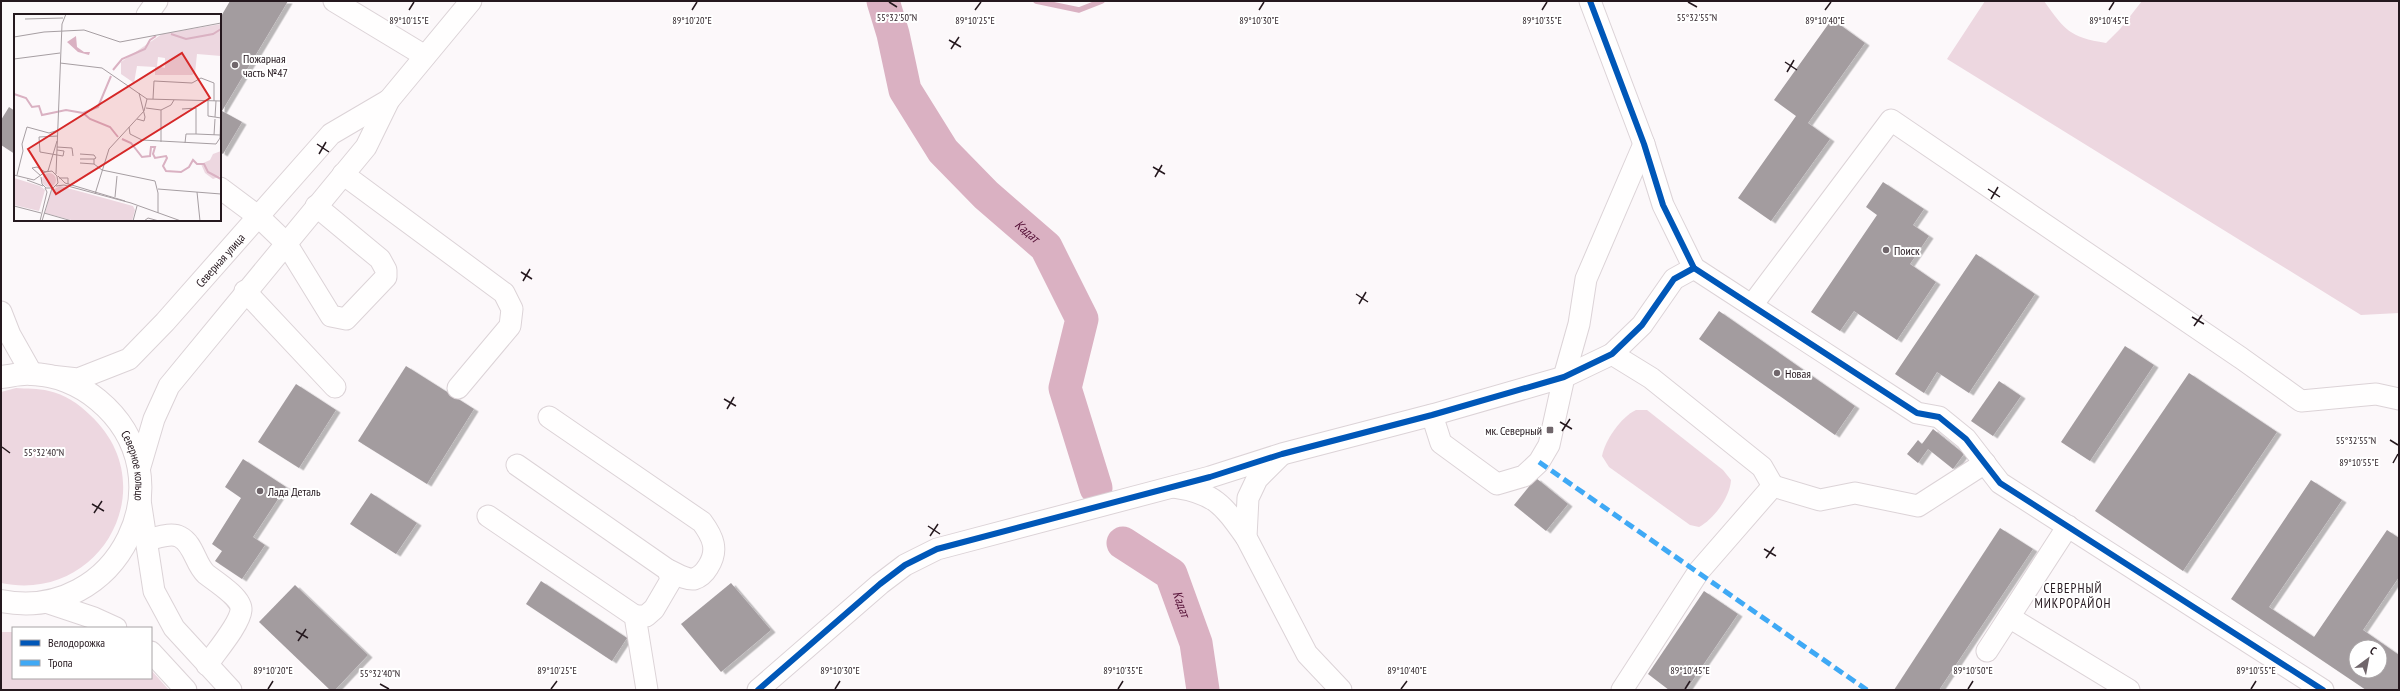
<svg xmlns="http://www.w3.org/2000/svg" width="2400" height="691" font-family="'PT Sans Narrow',sans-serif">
  <defs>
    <filter id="shadow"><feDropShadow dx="4.5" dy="2.5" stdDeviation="0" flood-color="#0004"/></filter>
  </defs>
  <rect width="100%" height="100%" fill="#fcf8fa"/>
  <!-- green -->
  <g fill="#edd7e0">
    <path d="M1985,1H2044C2065,30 2069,37 2106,43L2120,29L2142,1H2399V313L2361,315L1947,59Z"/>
    <path d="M16,388C26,389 38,388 49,391C64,394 79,404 90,415C166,485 101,604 1,583V392Z"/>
    <path d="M1636,410H1647L1723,470L1731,480C1730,497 1714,519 1699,527L1690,525L1609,467L1602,456C1605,440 1621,417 1636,410Z"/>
    <path d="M1,632H13V678H151V670L169,690H1Z"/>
  </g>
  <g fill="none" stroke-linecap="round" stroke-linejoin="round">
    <!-- stream -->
    <path stroke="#dab1c2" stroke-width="5.5" d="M1036,1L1079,10L1102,1"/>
    <!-- river -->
    <g stroke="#dab1c2" stroke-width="33">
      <path id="s1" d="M883,1L893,34L905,90L943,151L986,195L1046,247L1082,319L1065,388L1096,488"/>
      <path id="s2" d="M1123,543L1171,574L1196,643L1203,690"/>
    </g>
  </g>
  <!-- building -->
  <g fill="#a39c9f" fill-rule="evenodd" filter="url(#shadow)">
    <path d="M230,1H288L222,111L242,122L223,154L220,152V18Z"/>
    <path d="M1832,19L1865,43L1808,123L1830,139L1771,221L1738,198L1796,116L1774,100Z"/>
    <path d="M9,107L15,111V154L1,145V120Z"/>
    <path d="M1883,182L1924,209L1913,225L1929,236L1910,264L1936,282L1897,340L1854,311L1840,331L1811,312L1877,215L1866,207Z"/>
    <path d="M1976,254L2035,294L1969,393L1937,372L1924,393L1895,374Z"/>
    <path d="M1719,311L1855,406L1835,435L1699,339Z"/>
    <path d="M2125,346L2154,365L2090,461L2061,442Z"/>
    <path d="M406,366L474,409L427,484L358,441Z"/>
    <path d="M2189,373L2277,432L2183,571L2095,511Z"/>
    <path d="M1999,381L2021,396L1993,436L1971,421Z"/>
    <path d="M296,384L336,410L299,468L258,442Z"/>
    <path d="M1933,429L1964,454L1953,469L1928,449L1918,463L1907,454L1918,440L1922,444Z"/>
    <path d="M243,459L286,487L253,537L265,545L242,579L215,561L222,551L212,544L241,498L225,487Z"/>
    <path d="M1536,478L1568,504L1546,531L1514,505Z"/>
    <path d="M2311,480L2342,500L2269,607L2314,637L2387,530L2399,538V577L2363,630L2399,655V690H2366L2231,599ZM2356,647H2380V671H2356Z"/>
    <path d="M371,493L417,523L396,554L350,524Z"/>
    <path d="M2000,528L2033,549L1939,690H1894Z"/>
    <path d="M541,581L627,638L612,661L526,604Z"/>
    <path d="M731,583L771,630L721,672L681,624Z"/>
    <path d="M295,585L368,655L335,690H330L259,622Z"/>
    <path d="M1704,591L1738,614L1686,690H1669L1648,674Z"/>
  </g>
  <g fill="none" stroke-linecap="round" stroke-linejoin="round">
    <defs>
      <g id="minor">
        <path d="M334,1L425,56"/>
        <path d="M1590,1L1644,144L1663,205L1694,268L1917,413L1939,417L1966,439L2000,483L2323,690"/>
        <path d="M147,15L157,1"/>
        <path d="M343,174L504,293L512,309L510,326L458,388"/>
        <path d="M220,188L259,217L286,243L331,316L346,319L386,277V270L380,259L316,206"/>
        <path d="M245,291L335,387"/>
        <path d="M1752,305L1891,120L2241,358L2301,401L2376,394L2399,399"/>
        <path id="s3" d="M1,312L10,335L32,374L78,379L129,359L165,322L331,134L389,100"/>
        <path d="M1612,354L1651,378L1762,467L1773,486L1699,571L1622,690"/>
        <path d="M1432,415L1441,443L1497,484L1524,476L1539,462L1549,445L1564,377L1579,324L1586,279L1644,144"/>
        <path d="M549,417L702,522C713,537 719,550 708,567C705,572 700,577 694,579C685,580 676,573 668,570"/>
        <path d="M1280,456L1257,479L1248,498L1246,537L1307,654L1341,690"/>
        <path d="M517,465L668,570L671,580L654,609L646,616H635"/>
        <path d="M139,470L154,419L169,386L366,147L389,100L471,1"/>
        <path d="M1773,486L1820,500L1855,493L1918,506L1985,463"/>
        <path d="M1174,487C1215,493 1223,505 1246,537"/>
        <path d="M140,500L154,591L174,628L231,690"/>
        <path d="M488,516L635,616L647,690"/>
        <path d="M147,540C157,538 171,532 180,537C194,544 195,564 206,574C215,581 242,598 241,610C240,624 215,653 207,665"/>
        <path d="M46,602L94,618L116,628"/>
        <path d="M2009,617L2129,690"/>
        <path d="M1987,651L2068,526"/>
        <path d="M151,652L186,690"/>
        <path d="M758,690L880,584L905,565L937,549L1210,477L1282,454L1432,415L1564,377L1612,354L1642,325L1674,279L1694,268"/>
      </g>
      <g id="major">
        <path id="s4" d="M1,377C11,376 21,373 31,374C55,374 80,385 98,400C191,477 118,624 1,601"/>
      </g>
    </defs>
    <!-- minor casing -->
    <use href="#minor" stroke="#dcd3d7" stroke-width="23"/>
    <!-- major casing -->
    <use href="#major" stroke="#dcd3d7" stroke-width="24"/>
    <!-- minor -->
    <use href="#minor" stroke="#fffefe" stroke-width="21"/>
    <!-- major -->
    <use href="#major" stroke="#fffefe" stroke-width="22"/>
    <!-- quiet -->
    <path stroke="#3fa9f5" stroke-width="5" stroke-dasharray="10 5" stroke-linecap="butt" d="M1539,462L1867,690"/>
    <defs>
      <g id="cycleway">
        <path d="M1590,1L1644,144L1663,205L1694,268L1917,413L1939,417L1966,439L2000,483L2323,690"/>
        <path d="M758,690L880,584L905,565L937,549L1210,477L1282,454L1432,415L1564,377L1612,354L1642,325L1674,279L1694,268"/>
      </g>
    </defs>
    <!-- cycleway casing -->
    <use href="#cycleway" stroke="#fff" stroke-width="8"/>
    <!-- cycleway -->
    <use href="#cycleway" stroke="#0057b8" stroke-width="6"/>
  </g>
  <!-- ticks -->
  <path fill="none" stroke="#25181e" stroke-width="1.5" d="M889,2L897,7M1688,2L1697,7M409,10L414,2M692,10L697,2M975,10L981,2M1259,10L1264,2M1542,10L1547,2M1825,10L1831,2M2109,10L2114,2M949,40L961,47M951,49L959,37M1785,62L1797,70M1787,72L1794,60M317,144L329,152M319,154L326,142M1153,167L1165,174M1155,177L1162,165M1988,189L2000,197M1991,199L1998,187M521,272L532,279M523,281L530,269M1356,294L1368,302M1359,304L1366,292M2192,317L2204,324M2194,326L2202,315M724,399L736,406M727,409L734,397M1560,422L1572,429M1562,431L1570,419M2390,440L2398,445M2,447L10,453M2393,463L2398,454M92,504L104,511M94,513L102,501M928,526L940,534M930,536L938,524M1764,549L1776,556M1766,558L1774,547M296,631L308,638M298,641L306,629M380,684L389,689M268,689L273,681M551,689L557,681M835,689L840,681M1118,689L1123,681M1401,689L1407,681M1685,689L1690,681M1968,689L1973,681M2251,689L2256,681"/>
  <!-- markers -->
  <g fill="#70666b" stroke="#fff" stroke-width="1.5">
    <circle cx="235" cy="65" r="4"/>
    <circle cx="1886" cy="250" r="4"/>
    <circle cx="1777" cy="373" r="4"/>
    <rect x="1546" y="426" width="8" height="8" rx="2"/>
    <circle cx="260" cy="491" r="4"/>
  </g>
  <g text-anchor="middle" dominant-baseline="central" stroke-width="4" stroke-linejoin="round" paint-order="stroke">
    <!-- poi labels -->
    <g font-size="12" fill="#25181e" stroke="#fff" text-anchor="start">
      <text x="243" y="58">Пожарная<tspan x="243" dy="14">часть №47</tspan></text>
      <text x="1894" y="250">Поиск</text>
      <text x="1785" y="373">Новая</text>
      <text x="1542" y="430" text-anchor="end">мк. Северный</text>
      <text x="268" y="491">Лада Деталь</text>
    </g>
    <!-- street labels -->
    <g font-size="12" fill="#25181e" stroke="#fff">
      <text stroke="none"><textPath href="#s3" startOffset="305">Северная улица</textPath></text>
      <text stroke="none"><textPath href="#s4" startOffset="181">Северное кольцо</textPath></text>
    </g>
    <!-- water labels -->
    <g font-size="13" font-style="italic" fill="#530e34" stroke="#fff">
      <text stroke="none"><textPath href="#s1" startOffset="280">Кадат</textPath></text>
      <text stroke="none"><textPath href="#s2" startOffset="89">Кадат</textPath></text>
    </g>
    <!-- neighbourhood labels -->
    <g font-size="13" letter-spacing="1" fill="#25181e" stroke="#fff">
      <text x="2073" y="588">СЕВЕРНЫЙ<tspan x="2073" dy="15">МИКРОРАЙОН</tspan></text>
    </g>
  </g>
  <!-- overview -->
  <g transform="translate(14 14)">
    <rect width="207" height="207" fill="#fcf8fa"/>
    <path d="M207,10V42L183,40L181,59L178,61H141V53L123,52L120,69L107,60V48L148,20ZM144,43L151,44V54L143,52ZM207,137V162L199,165L191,159L187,150L196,146L199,140ZM28 166a7 7 0 1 1 14 0a7 7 0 1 1-14 0ZM0,164L26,172L31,176L25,197L0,191ZM46,172L119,192L121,196L118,207H61L31,199L37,177Z" fill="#edd7e0" fill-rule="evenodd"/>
    <path d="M62,22L63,33L70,38H76L75,41L64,38L53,28Z" fill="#dab1c2"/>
    <path fill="none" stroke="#dab1c2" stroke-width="2" d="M157,20L172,25L199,20L207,15M99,56L108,45L131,35L136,26L142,22M0,80L12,84L18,93L25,92L28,101L52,96L69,99L76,105L96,113L104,123M69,99L84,93L97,62M108,125L117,129L128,143L136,142L137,133H141L139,140L141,144L152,142L153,144L149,152L152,157L167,158L175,153L179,146L183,150H190L194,158L207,165"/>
    <path fill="none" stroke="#a69ea2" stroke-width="1" d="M11,5L49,4M0,23L30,18L70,16L106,28L207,9M0,45L46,39M46,49L88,54L133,85L207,87M139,85L140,67L178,69L187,64L200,69V87M194,87V102L207,104M132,94L147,96V128M168,95L182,94V120H172L171,129M147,96L157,91L160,86M201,103L202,87M123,105L130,107L131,103L125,79M115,113L116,120L128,126L202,130L206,124L207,95M182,120L206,121M200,121L201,105M43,133L58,134L59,142M43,136L50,137L49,142L26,138L25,123L44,122M66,140L80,141L82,144L80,145M66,145H80V150M66,149L80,150L88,156L141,167L144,179V199M42,160L48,10L52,0M0,161L20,166L31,158L38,157L43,162L44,169L39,174H32L28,170L27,163M3,161L9,137L8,130L13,113L35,119L45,116M27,162L18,154L23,153L31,158L34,157L43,127M44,162L51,169L111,187M45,164H54V170M13,166L29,172M42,172L50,171L117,189L167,207M144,175L207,180M183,178L186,207M81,180L95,135L130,97L133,85M101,183L103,162M0,192L27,199M30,199L58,207M26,207L33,178L31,174M28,207L38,174M119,207L123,192M130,207L134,204L145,207"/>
    <path fill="#d62828" fill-opacity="0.15" stroke="#d62828" stroke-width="2" d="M168,39L196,84L42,180L14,135Z"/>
    <rect width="207" height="207" fill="none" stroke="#25181e" stroke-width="2"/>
  </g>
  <g font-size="10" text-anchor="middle" fill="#25181e" stroke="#fff" stroke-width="4" stroke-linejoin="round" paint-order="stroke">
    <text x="1697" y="21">55°32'55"N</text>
    <text x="897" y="21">55°32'50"N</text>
    <text x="409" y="24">89°10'15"E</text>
    <text x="692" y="24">89°10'20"E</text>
    <text x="975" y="24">89°10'25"E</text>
    <text x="1259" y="24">89°10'30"E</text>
    <text x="1542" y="24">89°10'35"E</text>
    <text x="1825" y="24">89°10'40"E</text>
    <text x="2109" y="24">89°10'45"E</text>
    <text x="2356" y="444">55°32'55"N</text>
    <text x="44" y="456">55°32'40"N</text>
    <text x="2359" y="466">89°10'55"E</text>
    <text x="273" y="674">89°10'20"E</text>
    <text x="557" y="674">89°10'25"E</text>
    <text x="840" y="674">89°10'30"E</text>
    <text x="1123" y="674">89°10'35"E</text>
    <text x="1407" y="674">89°10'40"E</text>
    <text x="1690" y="674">89°10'45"E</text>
    <text x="1973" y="674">89°10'50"E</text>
    <text x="2256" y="674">89°10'55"E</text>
    <text x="380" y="677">55°32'40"N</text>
  </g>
  <!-- border -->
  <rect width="2400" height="691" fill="none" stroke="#25181e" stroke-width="4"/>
  <!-- legend -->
  <rect x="12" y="627" width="140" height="52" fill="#ffffff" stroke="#a8a3a5"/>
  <rect x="20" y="640" width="20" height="6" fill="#0057b8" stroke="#a8a3a5"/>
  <text x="48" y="647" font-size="12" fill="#25181e">Велодорожка</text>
  <rect x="20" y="660" width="20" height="6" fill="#3fa9f5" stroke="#a8a3a5"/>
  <text x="48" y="667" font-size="12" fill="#25181e">Тропа</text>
  <!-- north arrow -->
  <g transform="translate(2368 659) rotate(32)"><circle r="19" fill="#ffffff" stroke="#a8a3a5"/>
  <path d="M0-3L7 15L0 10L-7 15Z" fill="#70666b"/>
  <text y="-6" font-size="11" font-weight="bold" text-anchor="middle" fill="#25181e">С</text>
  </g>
</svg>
